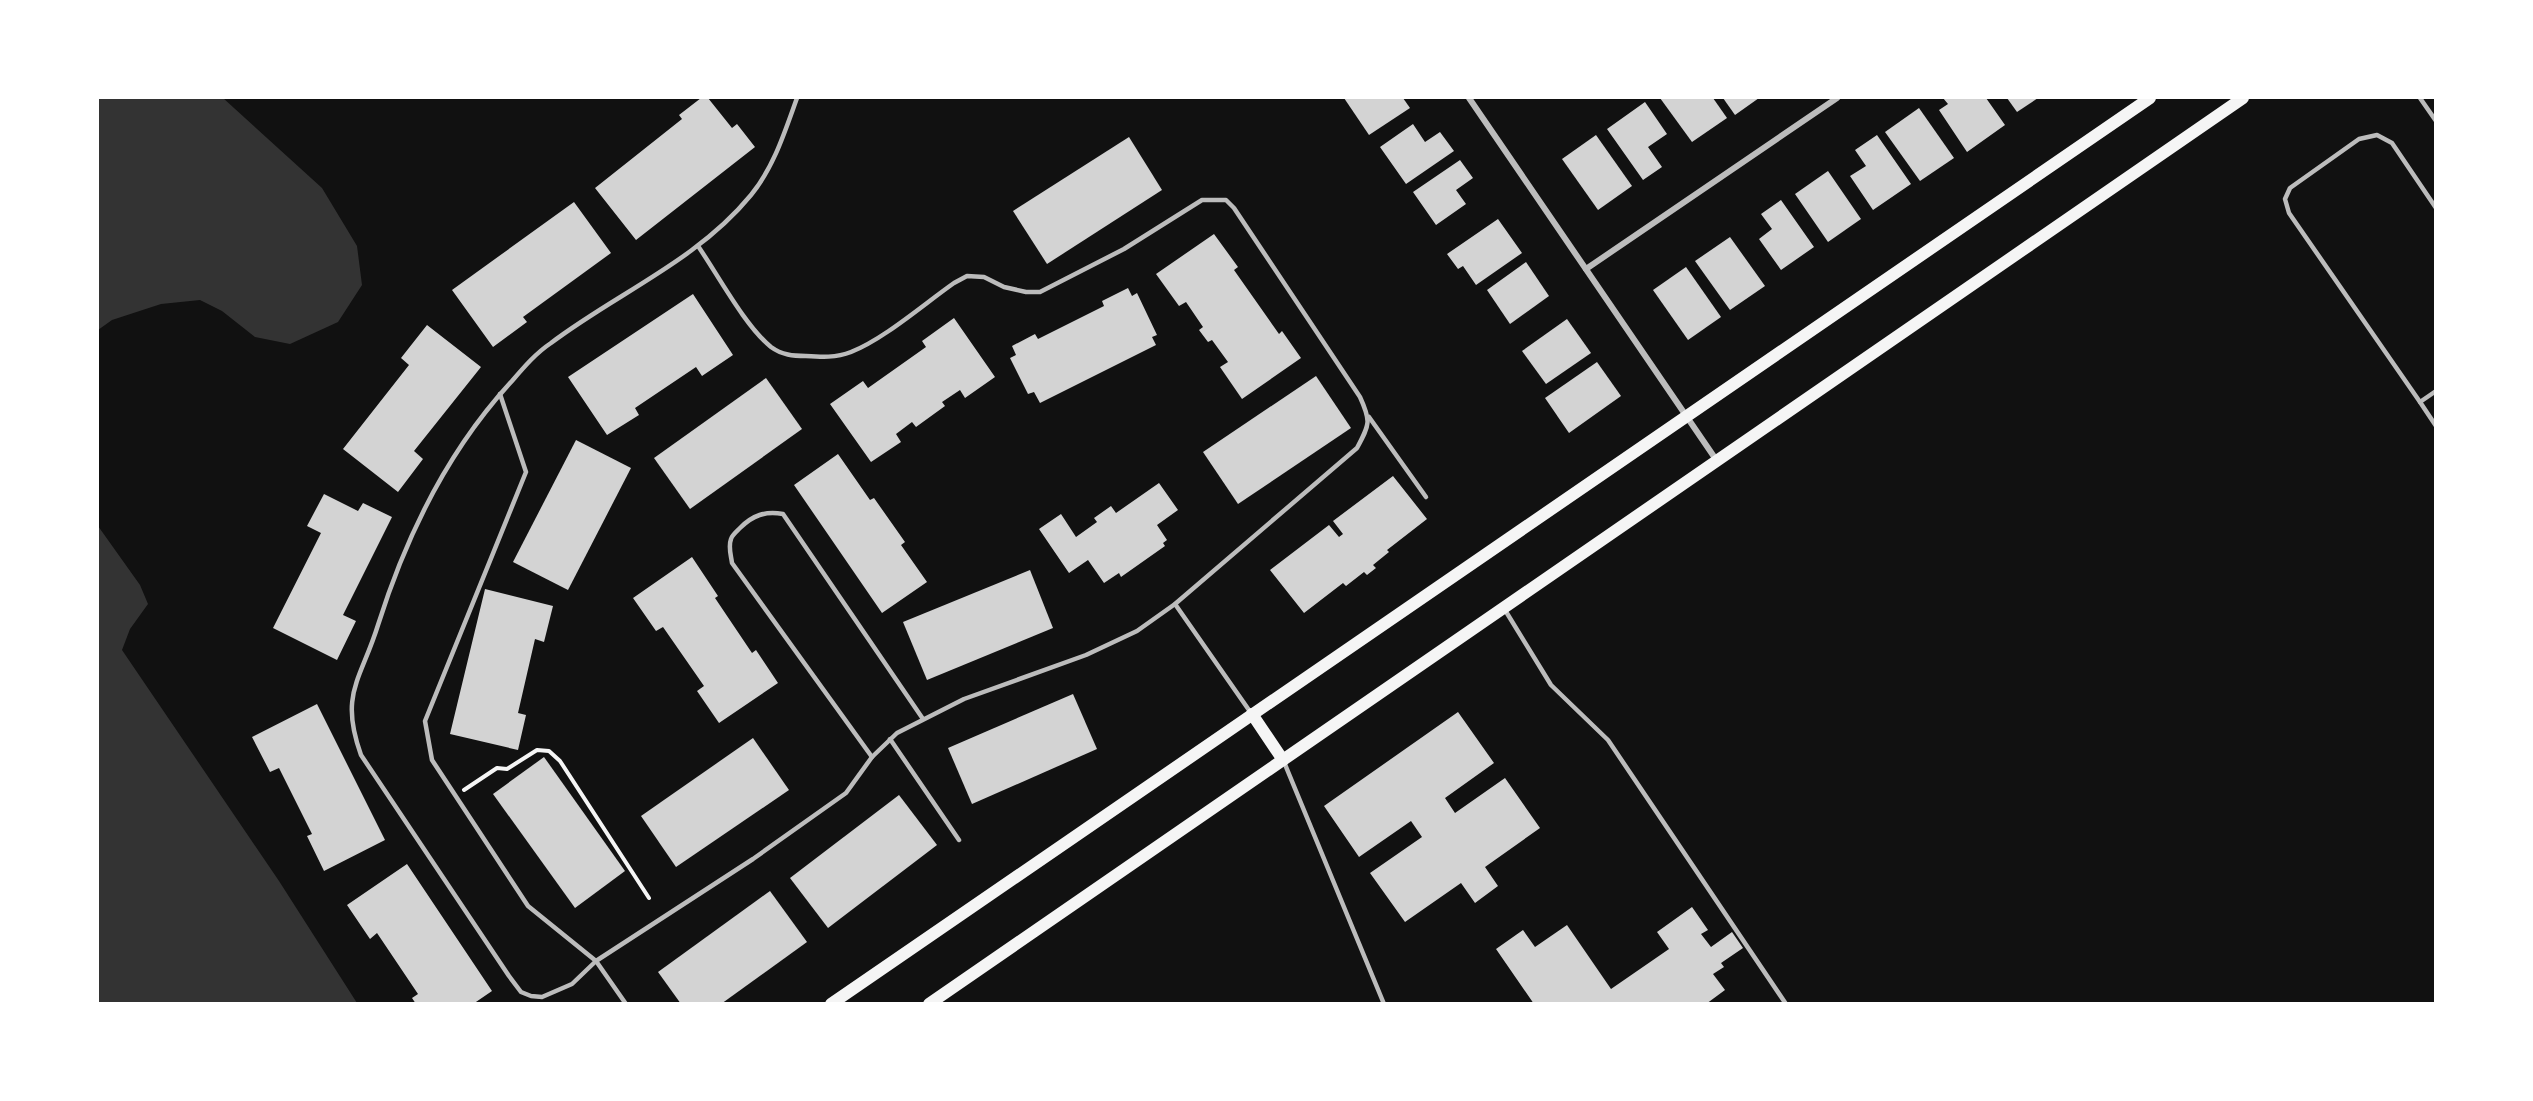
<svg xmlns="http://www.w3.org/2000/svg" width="2533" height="1101" font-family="'Archivo Narrow',sans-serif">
  <rect width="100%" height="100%" fill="#111"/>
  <!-- water -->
  <g fill="#333">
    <path d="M98,98H223L322,188L357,246L362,285L338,322L290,344L255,337L222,311L200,300L161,304L112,320L98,330Z"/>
    <path d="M98,526L140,585L148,604L130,629L122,650L279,881L357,1003H98Z"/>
  </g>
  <!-- building -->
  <g fill="#d3d3d3">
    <path d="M701,98H708L732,128L737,124L755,147L636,240L595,188L682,119L679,115Z"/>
    <path d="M1344,98H1403L1410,108L1369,135Z"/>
    <path d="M1660,98H1713L1727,118L1692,142Z"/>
    <path d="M1723,98H1759L1735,115Z"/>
    <path d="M1943,98H1986L2005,125L1967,152L1939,110L1948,104Z"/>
    <path d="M2007,98H2038L2017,112Z"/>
    <path d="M1645,102L1667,134L1648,147L1662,167L1643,180L1607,129Z"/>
    <path d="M1919,108L1954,158L1920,181L1885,132Z"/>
    <path d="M1413,124L1425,142L1440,132L1454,151L1406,184L1380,147Z"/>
    <path d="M1596,135L1632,186L1598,210L1562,159Z"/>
    <path d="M1877,135L1911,184L1873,210L1850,176L1866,166L1855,150Z"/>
    <path d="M1129,137L1162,190L1047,264L1013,211Z"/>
    <path d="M1460,160L1473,178L1456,190L1466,204L1436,225L1413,192Z"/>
    <path d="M1828,171L1861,219L1828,242L1795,194Z"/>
    <path d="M1781,200L1814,247L1781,270L1759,239L1772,229L1761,214Z"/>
    <path d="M574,202L611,253L523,317L527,322L493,347L452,290Z"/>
    <path d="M1498,219L1522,253L1476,285L1463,266L1458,269L1447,254Z"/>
    <path d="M1214,234L1238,267L1234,270L1279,334L1282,331L1301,358L1242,399L1220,367L1228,362L1212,340L1208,342L1199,330L1203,327L1186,302L1179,306L1156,274Z"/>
    <path d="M1730,237L1765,286L1730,310L1695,261Z"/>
    <path d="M1526,262L1549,296L1510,324L1487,290Z"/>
    <path d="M1686,267L1721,317L1688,340L1653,290Z"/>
    <path d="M1128,288L1132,296L1137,293L1157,335L1152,337L1156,345L1040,403L1034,392L1028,394L1010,358L1016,355L1012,346L1035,334L1038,339L1104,306L1102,301Z"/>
    <path d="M693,294L733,355L702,376L696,367L635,408L639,415L607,435L568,377Z"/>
    <path d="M954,318L995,377L965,398L960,390L942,402L945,406L916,427L912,422L896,434L901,442L871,462L830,404L863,381L868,388L926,347L922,341Z"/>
    <path d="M1567,319L1591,353L1546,384L1522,351Z"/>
    <path d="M427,325L481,367L414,451L423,459L398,492L343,449L409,365L401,358Z"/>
    <path d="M1597,362L1621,396L1569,433L1545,398Z"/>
    <path d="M1316,376L1351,428L1238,504L1203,452Z"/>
    <path d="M766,378L802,429L690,509L654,458Z"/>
    <path d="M576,440L631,468L568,590L513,562Z"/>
    <path d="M838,454L870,500L874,498L905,542L901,545L927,582L882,613L794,485Z"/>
    <path d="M1393,476L1427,519L1387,550L1389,552L1373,565L1376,568L1367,575L1364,572L1346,586L1343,583L1304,613L1270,570L1329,525L1339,537L1343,534L1333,521Z"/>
    <path d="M1159,483L1178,510L1157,525L1167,540L1163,543L1165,546L1121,577L1119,573L1104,583L1088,560L1069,573L1039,529L1061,514L1076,537L1097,522L1094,518L1111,506L1116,513Z"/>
    <path d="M324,494L358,511L363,503L392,517L343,615L356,621L337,660L273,628L321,533L307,526Z"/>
    <path d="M692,557L718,596L715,598L752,653L756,650L778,683L719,723L697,691L704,686L663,627L656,631L633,598Z"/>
    <path d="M1030,570L1053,628L927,680L903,622Z"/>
    <path d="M485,589L553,606L544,642L535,639L518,713L526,715L518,750L450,734Z"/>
    <path d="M1073,694L1097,749L972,804L948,748Z"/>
    <path d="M317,704L385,840L324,871L307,836L312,834L279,768L270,772L252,737Z"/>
    <path d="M1458,712L1494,763L1445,798L1455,813L1505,778L1540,828L1485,867L1498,886L1475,903L1461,883L1405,922L1370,873L1422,837L1411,821L1359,857L1324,806Z"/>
    <path d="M753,738L789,790L676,867L641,816Z"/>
    <path d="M544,757L625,871L575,908L493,794Z"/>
    <path d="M899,795L937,845L828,928L790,878Z"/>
    <path d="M407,864L492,991L473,1004H416L412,998L418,994L377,933L370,939L347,905Z"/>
    <path d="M770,891L807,942L721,1004H681L658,972Z"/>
    <path d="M1692,907L1708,930L1701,934L1711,947L1732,932L1743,948L1721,963L1724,967L1713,974L1725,990L1706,1004H1534L1496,949L1523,930L1535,947L1567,925L1611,989L1669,949L1657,932Z"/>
  </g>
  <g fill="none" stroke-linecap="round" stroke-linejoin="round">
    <!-- path -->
    <path stroke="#f5f5f5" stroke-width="4" d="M464,790L497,768L507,769L537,750L549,751L560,761L649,898"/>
    <!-- service -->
    <g stroke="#bcbcbc" stroke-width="4.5">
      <path d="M2420,98L2436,121"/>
      <path d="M698,246C718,275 745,326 771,347C782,355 793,356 806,356C821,357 836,358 851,352C884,339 924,304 954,283L967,276L984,277L1004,287L1026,292H1040L1124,249L1202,200H1226L1234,208L1360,397C1371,421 1370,424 1357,448L1175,604L1137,631L1086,655L964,699L897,733L872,757L846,793L753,859L596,961L572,984L542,997L531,996L521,992L509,976L361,755C339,694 361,680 378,625C406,536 449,449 512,381C524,367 536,353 551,343C617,293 697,261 751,195C774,167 785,131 797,98"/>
      <path d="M2436,391L2420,402L2436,426"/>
      <path d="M500,394L526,472L425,721L432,760L528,906L596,961L626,1004"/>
      <path d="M2420,402L2289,213L2285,199L2290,188L2359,139L2377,135L2392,143L2436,208"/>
      <path d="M1369,417L1426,497"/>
      <path d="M1175,604L1251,713"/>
      <path d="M1505,610L1551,685L1608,740L1786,1004"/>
      <path d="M890,739L959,840"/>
      <path d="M872,757L732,563C731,555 728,547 731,539C732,535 737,531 740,528C753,515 765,511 783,514L923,719"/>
      <path d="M1284,762L1384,1004"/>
    </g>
    <!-- minor -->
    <g stroke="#bcbcbc" stroke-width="6">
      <path d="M1469,98L1717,461"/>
      <path d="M1586,269L1837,98"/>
    </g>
    <!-- secondary -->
    <g stroke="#f5f5f5" stroke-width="12">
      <path d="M1252,714L1283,760"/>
      <path d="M831,1004L2150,98"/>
      <path d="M929,1004L2243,98"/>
    </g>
  </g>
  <!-- border -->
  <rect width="2533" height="1101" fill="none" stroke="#ffffff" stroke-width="198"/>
</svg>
